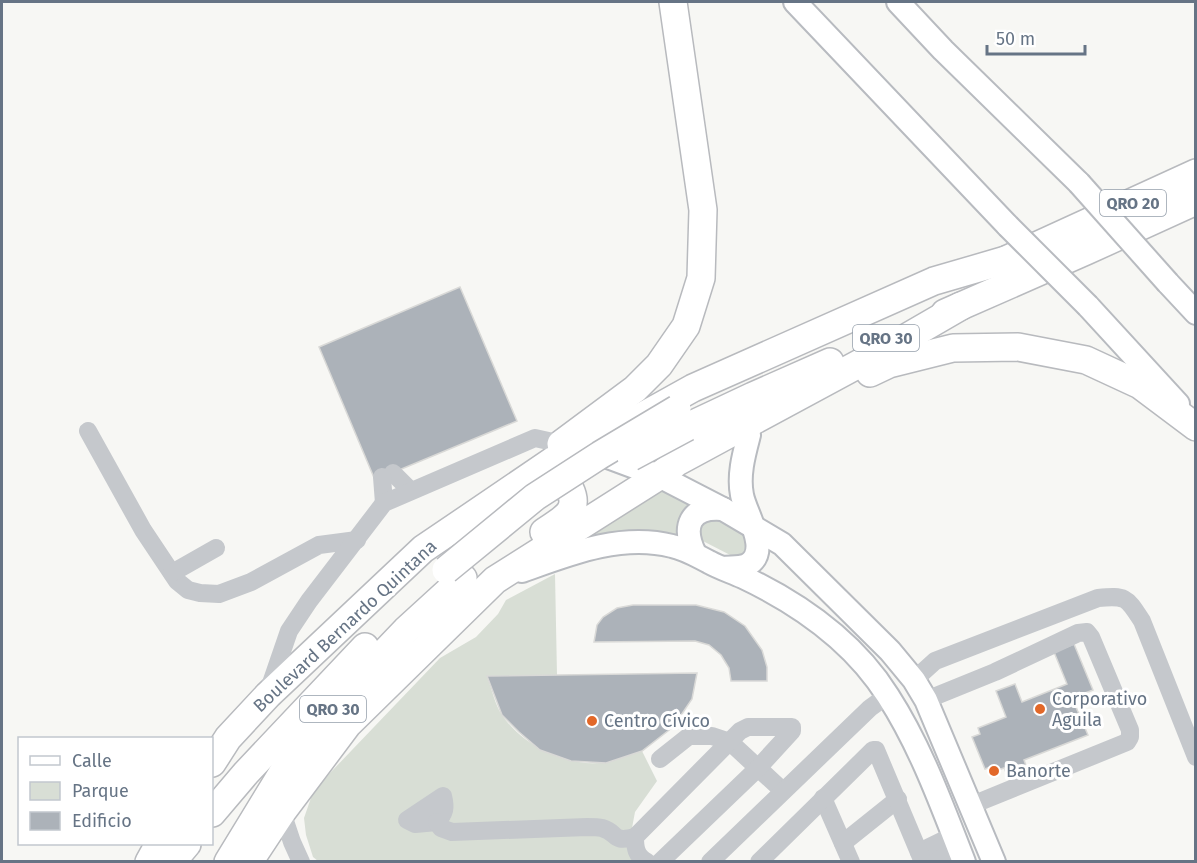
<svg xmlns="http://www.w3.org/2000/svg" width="1197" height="863" font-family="'Fira Sans',sans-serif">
  <rect width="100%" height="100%" fill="#f7f7f4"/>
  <!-- green -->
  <g fill="#d8ded5">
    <path d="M666,486L752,529L753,554L736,558L697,538L646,531L599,535L555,547Z"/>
    <path d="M555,574L557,675L487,677C492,689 495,705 502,715C523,746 569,769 607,762C618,760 631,754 642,751L657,781L635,812L629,844L632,861H318L313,857L306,835L304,818L312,795L330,773L440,658L476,637L498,614L506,600Z"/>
  </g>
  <!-- building -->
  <g fill="#acb2b9" stroke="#d9d9d7" stroke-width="1.5">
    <path d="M460,287L517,421L375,480L319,347Z"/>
    <path d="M633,605H696L724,612L745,626L762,650L767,667V681H731L729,668L721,655L709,645L695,641L594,642L597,625L603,617L617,608Z"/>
    <path d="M1074,644L1093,690L1072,698L1088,735L1024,760L1030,776L1011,784L1004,768L995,771L993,766L985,769L972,737L980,734L978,728L1006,717L996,691L1015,684L1022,702L1067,684L1054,652Z"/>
    <path d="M697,673L692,699L673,727L642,751L606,763L571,761L540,750L519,732L502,715L487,676Z"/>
  </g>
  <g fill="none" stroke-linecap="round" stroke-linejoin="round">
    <defs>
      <g id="major">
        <path d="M795,2L1008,226"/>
        <path d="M898,2L943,50L1079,183"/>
        <path d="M1168,283L1196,313"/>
        <path d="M1088,306L1178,404"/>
        <path d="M589,450L659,476L723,509L782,544L890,651L914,680L926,700L994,862"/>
        <path d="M695,554C682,527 689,506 723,509"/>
        <path d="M723,568C731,567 740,568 747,565C772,552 745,513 742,495C738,475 744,454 749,435"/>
        <path d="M522,571C569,554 621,533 672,546C686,549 697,556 709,562C720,568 732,572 743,577C800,604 854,642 888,696C921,747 942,806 964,862"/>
      </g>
      <g id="highway">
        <path d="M1008,259L1196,173"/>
        <path d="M945,313L1086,251L1196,201"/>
        <path d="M870,373L889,364L953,348L1018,347L1086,360L1140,385L1196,427"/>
        <path d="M687,427L753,396L830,362"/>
        <path d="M561,444L635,389L659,365L686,326L701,278L703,210L673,2"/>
        <path d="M538,486C549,483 559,484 570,489C581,512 561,520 544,532"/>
        <path d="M212,763L228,738L268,695L423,549L554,460L585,448L693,388L934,281L1006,260"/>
        <path d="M212,813L246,773L365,647"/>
        <path d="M149,862L159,844"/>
        <path d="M172,862L187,844"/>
        <path d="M228,862L294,754L362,676L406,630L463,578"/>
        <path d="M249,862L282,812L348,724L495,580L659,476L677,462L892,346L961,306"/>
      </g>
    </defs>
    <!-- major casing -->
    <use href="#major" stroke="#b8bbc0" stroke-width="26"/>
    <!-- highway casing -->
    <use href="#highway" stroke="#b8babe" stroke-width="30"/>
    <!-- minor -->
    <g stroke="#c5c8cc" stroke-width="18">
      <path d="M88,431L143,530L177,581L188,590L200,593L219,594L251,582L319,545L357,540"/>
      <path d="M393,473L410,490"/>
      <path d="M382,477L384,503"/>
      <path d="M172,573L216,548"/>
      <path d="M914,680L935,661L1098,598C1127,595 1127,598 1142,621L1196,757"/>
      <path d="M268,692L289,631L309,601L384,503L535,438L571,446"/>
      <path d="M926,700L995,672L1078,633L1087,632L1091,637L1130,730V737L1127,742L972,805"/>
      <path d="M660,759L689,736H712L730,742L783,791"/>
      <path d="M443,796C446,808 445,813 437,822L415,824L407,820Z"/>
      <path d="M823,798L851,862"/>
      <path d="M282,812L292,842L301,862"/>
      <path d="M437,822L441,828L452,832L587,827C592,827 598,827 602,828C619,833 611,843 635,837"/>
      <path d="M843,843L898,799"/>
      <path d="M919,852L954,835"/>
      <path d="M647,862C636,856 635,848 635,837L740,731L748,727H792V731L758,768L660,862"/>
      <path d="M710,862L870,708L888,695"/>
      <path d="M759,862L873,750H876L923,862"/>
      <path d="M935,862L959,848"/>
    </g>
    <!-- major -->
    <use href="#major" stroke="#fff" stroke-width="22"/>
    <!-- highway -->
    <use href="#highway" stroke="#fff" stroke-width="27"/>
    <defs>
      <g id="major-bridge">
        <path d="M1079,183L1168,283"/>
        <path d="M1008,226L1088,306"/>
      </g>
      <g id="highway-bridge">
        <path d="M631,457L687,427"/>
        <path d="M446,570L535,497L600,455L677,409"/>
      </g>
    </defs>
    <!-- major-bridge casing -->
    <use href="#major-bridge" stroke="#b8bbc0" stroke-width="26" stroke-linecap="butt"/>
    <!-- highway-bridge casing -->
    <use href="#highway-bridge" stroke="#b8babe" stroke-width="30" stroke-linecap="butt"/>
    <!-- major-bridge -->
    <use href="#major-bridge" stroke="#fff" stroke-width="22"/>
    <!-- highway-bridge -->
    <use href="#highway-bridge" stroke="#fff" stroke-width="27"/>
  </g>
  <!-- markers -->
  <g fill="#e26829" stroke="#fff" stroke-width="2">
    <circle cx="1040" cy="709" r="6"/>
    <circle cx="592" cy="721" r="6"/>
    <circle cx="994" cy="771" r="6"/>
  </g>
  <g text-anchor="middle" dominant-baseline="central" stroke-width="6" stroke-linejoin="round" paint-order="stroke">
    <!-- shield labels -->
    <g fill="#fff" stroke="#949eaa" stroke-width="1.5">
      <rect x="1100" y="190" width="66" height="26" rx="4.5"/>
      <rect x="853" y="325" width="66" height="26" rx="4.5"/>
      <rect x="300" y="696" width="66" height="26" rx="4.5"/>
    </g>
    <g font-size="16" font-weight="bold" fill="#667485">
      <text x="1133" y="203">QRO 20</text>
      <text x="886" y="338">QRO 30</text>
      <text x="333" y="709">QRO 30</text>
    </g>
    <!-- street labels -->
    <g font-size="18" fill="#667485" stroke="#fff">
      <text transform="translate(345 626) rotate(-43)">Boulevard Bernardo Quintana</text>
    </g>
    <!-- poi labels -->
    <g font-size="18" fill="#667485" stroke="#fff" text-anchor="start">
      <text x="1052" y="699">Corporativo<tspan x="1052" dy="21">Aguila</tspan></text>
      <text x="604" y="721">Centro Cívico</text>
      <text x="1006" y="771">Banorte</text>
    </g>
  </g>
  <!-- border -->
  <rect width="1197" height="863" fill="none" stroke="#667485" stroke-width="6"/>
  <!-- legend -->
  <rect x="18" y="737" width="195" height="108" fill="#ffffff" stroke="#c2c7ce" stroke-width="1.5"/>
  <rect x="30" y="756" width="30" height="9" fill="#ffffff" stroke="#c2c7ce" stroke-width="1.5"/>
  <text x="72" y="767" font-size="18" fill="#667485">Calle</text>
  <rect x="30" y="782" width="30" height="18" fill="#d8ded5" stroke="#c2c7ce" stroke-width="1.5"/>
  <text x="72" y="797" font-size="18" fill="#667485">Parque</text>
  <rect x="30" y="812" width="30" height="18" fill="#acb2b9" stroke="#c2c7ce" stroke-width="1.5"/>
  <text x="72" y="827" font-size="18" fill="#667485">Edificio</text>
  <!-- scale -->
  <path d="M987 45v9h98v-9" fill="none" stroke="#667485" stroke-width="3"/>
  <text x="996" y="45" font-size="18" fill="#667485" stroke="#ffffff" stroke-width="4.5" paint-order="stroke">50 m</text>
</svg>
